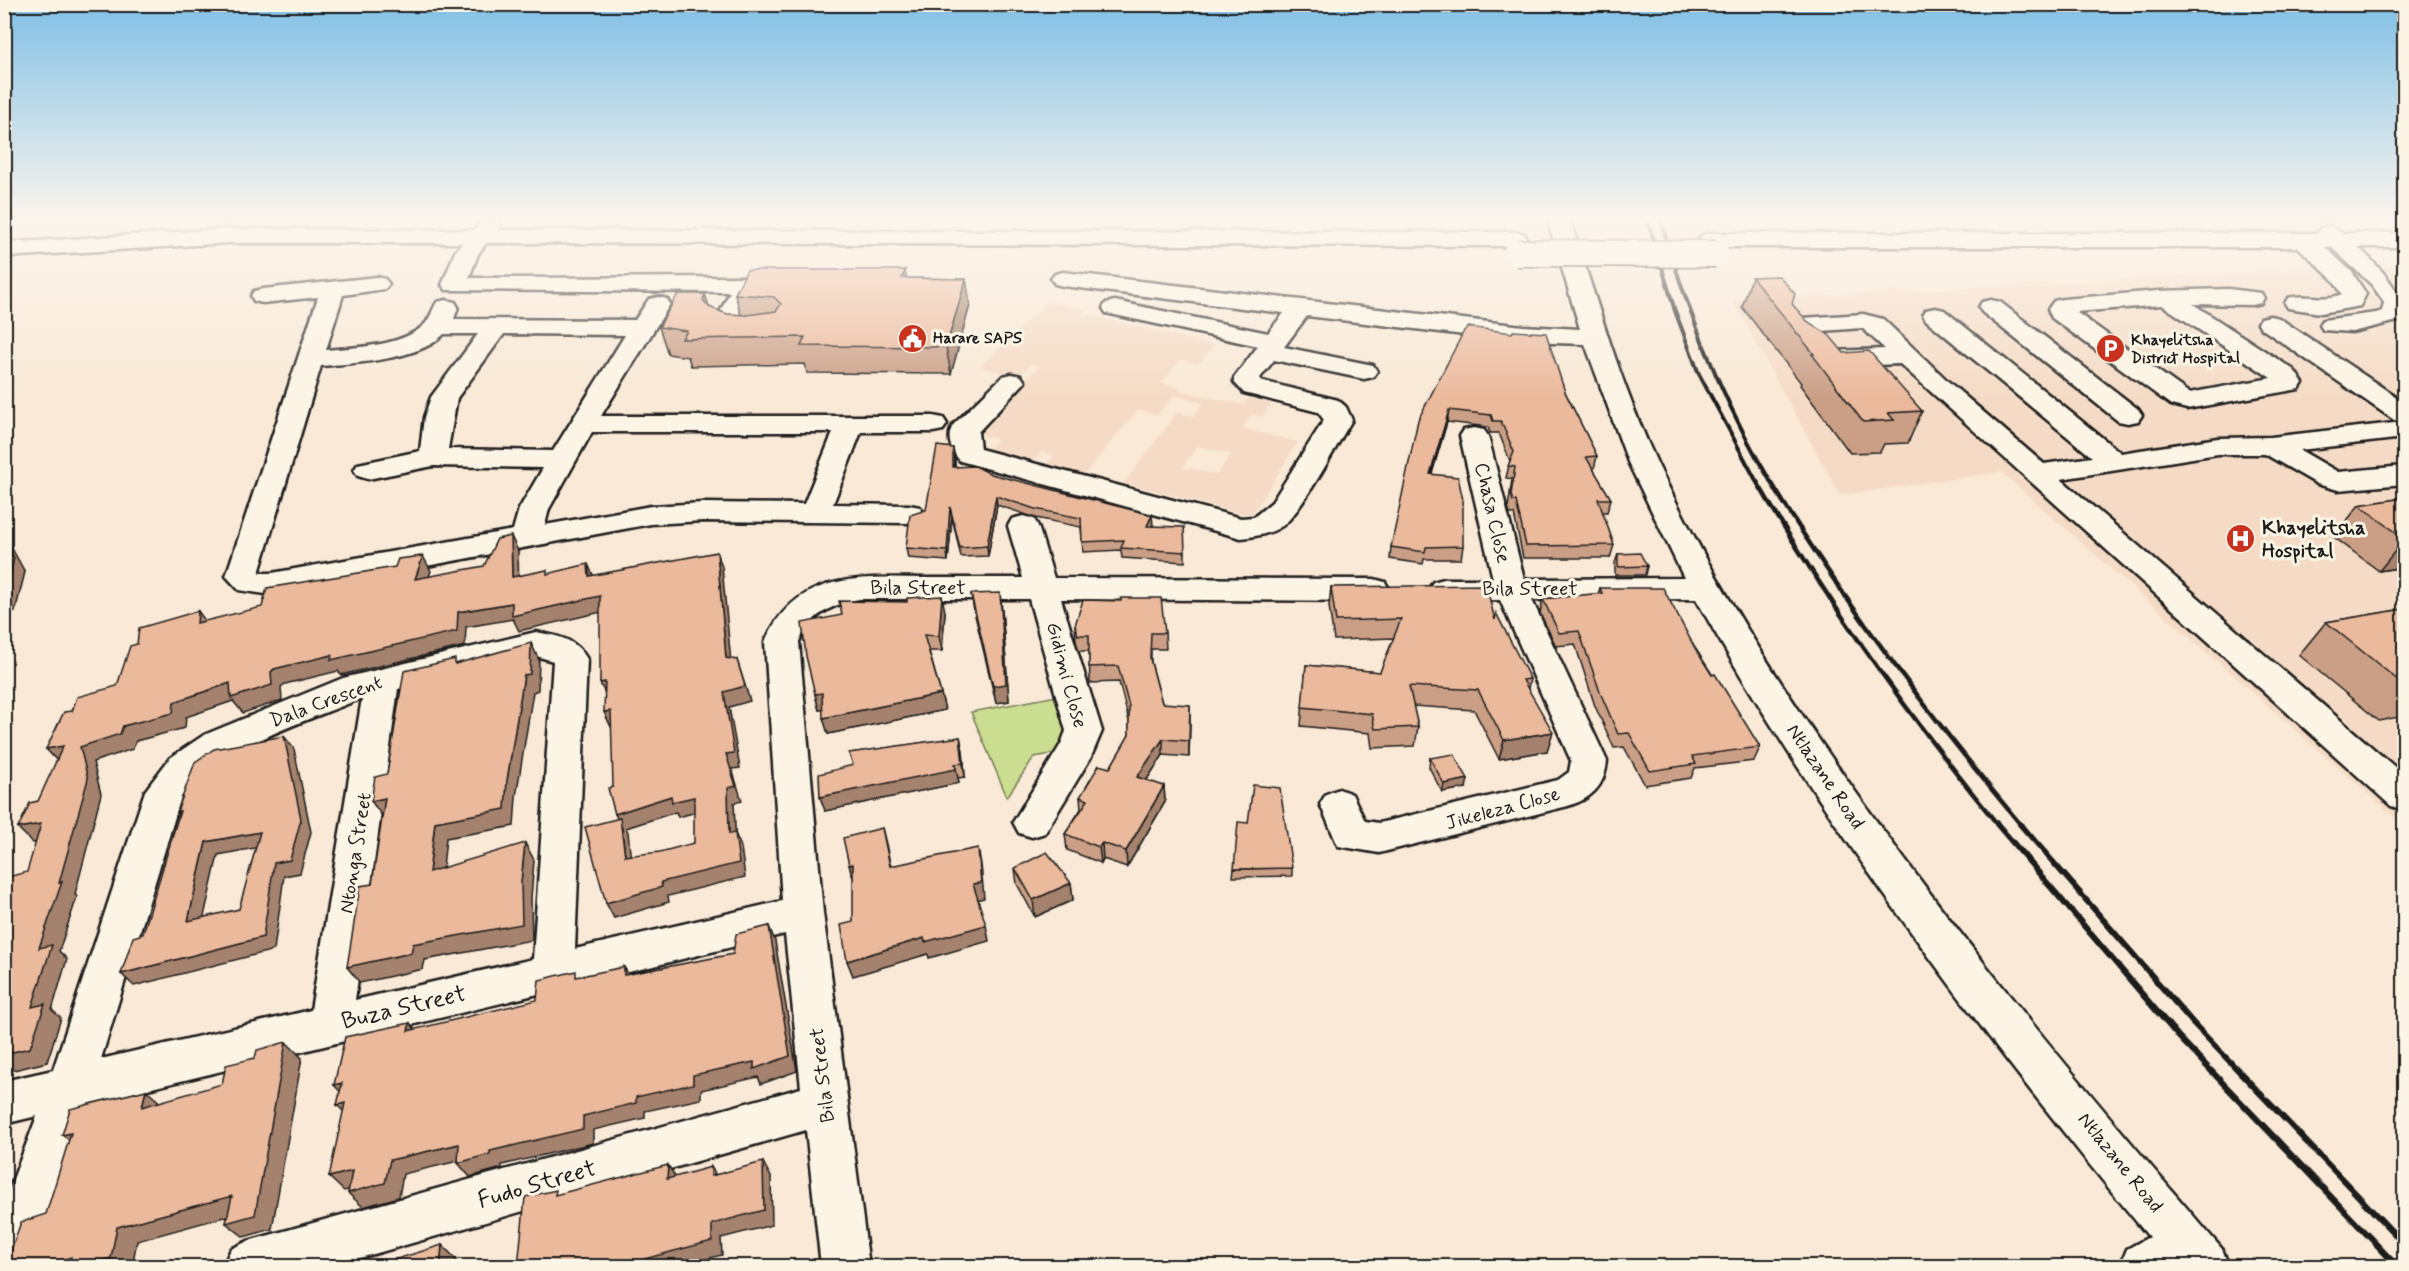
<svg xmlns="http://www.w3.org/2000/svg" width="2409" height="1271" font-family="Mynerve,sans-serif">
  <rect width="100%" height="100%" fill="#f9e9d6"/>
  <filter id="ink" filterUnits="userSpaceOnUse"><feTurbulence type="fractalNoise" baseFrequency=".0167" numOctaves="2"/><feDisplacementMap in="SourceGraphic" scale="12" xChannelSelector="R" yChannelSelector="G"/><feConvolveMatrix kernelMatrix="1 2 1 2 8 2 1 2 1" color-interpolation-filters="sRGB"/></filter>
  <g filter="url(#ink)">
    <!-- built -->
    <g fill="#f5dbc5" fill-rule="evenodd">
      <path d="M2404,266V825L2001,472L1840,495L1733,301L2303,269Z"/>
      <path d="M1048,301L1085,310L1080,316L1089,315L1214,345L1198,364L1180,360L1162,383L1179,388L1178,390L1243,405L1249,398L1271,403L1262,417L1252,414L1242,428L1298,442L1251,516L1124,483L1177,413L1193,416L1203,403L1174,395L1157,415L1138,410L1081,478L1043,468L1054,455L1042,452L1030,465L985,452L997,439L974,433L1039,366L1031,364L1018,377L980,367ZM1197,446L1231,454L1217,475L1183,467Z"/>
    </g>
    <!-- green -->
    <path fill="#cbdd91" stroke="#747c56" stroke-width="1.5" d="M1062,695L1075,736L1063,752L1034,757L1007,797L971,712Z"/>
    <g fill="none" stroke-linecap="round" stroke-linejoin="round">
      <defs>
        <g id="minor">
          <path d="M481,221H499L501,225L498,230L1516,232L1524,234L1527,239L1524,244L1516,246L486,243L478,254L469,278L746,277L792,280L796,285L792,290L754,292L739,323L764,326L768,331L764,336C747,340 723,342 713,326L730,292L446,290L442,285L455,252L462,243H228L4,257V243L228,229L474,230Z"/>
          <path d="M1548,221H1570C1598,303 1621,387 1658,465C1712,579 1779,684 1852,787C1966,948 2093,1100 2222,1249L2229,1266H2120L2127,1249L2149,1237C1983,1037 1824,826 1696,599L1532,600L1607,761C1605,786 1591,799 1568,806L1379,853L1338,846L1320,804L1326,794L1339,789L1352,794L1365,821L1379,823L1558,780L1569,772L1571,761L1500,600L1444,601L1433,598L1428,590L1433,582L1444,579H1493L1460,436L1464,430L1474,428L1484,430L1488,436L1524,579L1684,578L1628,462L1585,344L1523,342L1307,316L1284,347L1373,365L1377,371L1373,377L1364,379L1274,360L1260,378L1262,381L1338,400L1346,407L1352,420C1337,444 1302,512 1282,526C1270,534 1254,537 1241,538L960,461C951,450 945,437 954,424L1003,376L1012,374L1021,376L1025,382L978,432L980,449L1241,518L1254,517L1272,502L1324,420L1318,412L1244,393L1234,382V378L1258,346L1115,315L1106,313L1103,308L1106,303L1115,301L1268,333L1284,313L1063,286L1055,284L1051,279L1055,274L1063,272L1523,326L1580,329Z"/>
          <path d="M2329,226L2343,233H2404V247H2358C2374,262 2409,295 2402,320L2352,332L2323,330L2320,325L2323,320L2376,313L2382,311L2384,302L2372,285L2331,247H2325L2352,272L2366,294L2360,306L2321,313L2288,308L2285,303L2288,298C2306,293 2325,302 2342,294L2334,281L2298,247H1710L1702,245L1699,240L1702,235L1710,233H2318L2321,228Z"/>
          <path d="M377,277L385,279L389,284L385,289L343,295L326,350C356,347 399,347 423,326C430,320 432,310 437,302L446,300L455,302L458,307L454,319L635,320L649,299L658,297L667,299L670,304L601,416H933L943,418L947,424L943,430L933,432H861L833,504L909,505L920,507L924,514L920,521L909,523L703,521L651,524L272,595L239,590L226,576L318,297L263,303L254,301L251,296L254,291L263,289ZM444,334H478L431,397L424,417L420,451L358,464L354,470L358,476L368,479L433,466L543,468L519,509L513,530L272,573H259L321,366C355,363 420,360 444,334ZM504,334L625,335L553,451L448,449L457,398ZM592,432H833L804,504L703,503L651,506L545,525L549,509Z"/>
          <path d="M2228,289L2261,293L2264,298L2261,303L2252,305L2193,304L2294,370L2303,383L2299,389L2187,409L2171,405L2052,318L2048,309L2054,301L2063,299L2158,291ZM2162,305L2271,378L2189,393L2076,312Z"/>
          <path d="M1991,300L2000,302L2138,409L2142,415L2138,421L2128,423L2118,421L1982,312L1979,307L1982,302Z"/>
          <path d="M1935,308L1944,310L2121,453L2218,438L2271,437L2403,422L2394,420L2261,328L2258,323L2261,318L2270,316L2279,318L2404,402V438L2300,450L2338,472L2404,466V484L2338,490L2317,484L2265,454H2218L2061,479L2404,775V810L2391,806L1900,364L1828,367C1808,362 1795,350 1783,333L1787,324L1802,318L1863,314L1883,319L1951,384L2044,464L2092,457L1926,320L1923,315L1926,310ZM1862,328L1885,349L1831,351L1825,349L1809,332Z"/>
          <path d="M1023,516L1034,519L1038,526L1054,578L1374,579L1385,582L1390,590L1385,598L1374,601L1061,599L1102,731L1091,757L1045,833L1032,837L1019,833L1013,822L1061,744L1066,731L1029,599H859C832,604 809,616 799,642L823,913L869,1266H821L806,1130L332,1266H223L231,1249L248,1241L801,1088L785,934L86,1104L30,1266H4V1203L37,1116L4,1124V1081L53,1070L145,791L170,758L204,735L343,678L536,632C558,636 575,638 587,659L575,949L782,901L765,642C795,573 857,577 922,578C955,578 989,578 1023,578L1008,526L1012,519ZM536,656L553,661L533,959L355,1000L398,689ZM362,698L311,1010L101,1059L181,797C221,746 303,723 362,698Z"/>
        </g>
      </defs>
      <!-- minor casing -->
      <use href="#minor" stroke="#1c1c1c" stroke-width="5"/>
      <!-- minor -->
      <use href="#minor" fill="#fcf5e5" fill-rule="evenodd"/>
      <!-- rail-far2 -->
      <g stroke="#1c1c1c" stroke-width="4">
        <path d="M1648,221L1675,311L1699,374L1758,484"/>
        <path d="M1661,221C1688,314 1722,401 1772,484"/>
      </g>
      <!-- rail-far1 -->
      <g stroke="#1c1c1c" stroke-width="4.5">
        <path d="M1757,482C1828,603 1910,717 1998,825"/>
        <path d="M1771,482C1844,603 1931,717 2021,825"/>
      </g>
      <!-- rail -->
      <g stroke="#1c1c1c" stroke-width="6">
        <path d="M1997,824L2178,1036L2397,1266"/>
        <path d="M2020,824L2193,1023L2404,1244"/>
      </g>
      <defs>
        <path id="minor-bridge" d="M1517,253L1716,254"/>
      </defs>
      <!-- minor-bridge casing -->
      <use href="#minor-bridge" stroke="#1c1c1c" stroke-width="29" stroke-linecap="butt"/>
      <!-- minor-bridge -->
      <use href="#minor-bridge" stroke="#fcf5e5" stroke-width="26"/>
    </g>
    <!-- wall -->
    <g fill="#ca9f86" stroke="#1c1c1c" stroke-width="1.5">
      <path d="M905,270L906,278L966,279L970,305L951,374L807,373L805,364L691,366L688,357L668,354L659,327L705,294L709,307L727,314L741,315L735,294Z"/>
      <path d="M1752,277L1792,304L1807,321L1844,353L1922,411L1908,443L1884,444L1880,452L1850,453L1800,385L1801,383L1742,307Z"/>
      <path d="M1464,331L1565,392L1597,456L1594,469H1593L1611,499L1607,512H1602L1614,545L1610,558H1523L1514,514H1510L1508,508L1512,479L1506,478L1510,461L1499,433H1490L1488,427L1447,422L1432,474L1463,546L1461,559H1424L1423,564L1390,559L1391,547Z"/>
      <path d="M955,458V466L991,474L1153,525L1152,526L1185,552V562L1122,558L1121,550L1083,552L1081,527L1036,518L997,505L988,556L961,557L952,517L948,561L908,558L906,548Z"/>
      <path d="M2404,498V567L2379,571L2334,537L2359,505Z"/>
      <path d="M1618,554L1647,566L1645,575H1615V563Z"/>
      <path d="M1331,587L1495,619L1530,679L1528,688L1547,751L1499,759L1474,710L1413,706L1418,727L1415,746L1372,748L1370,733L1301,726L1306,665L1380,672L1394,638L1334,640L1329,606Z"/>
      <path d="M1600,588L1695,648L1760,747L1754,761L1695,768L1691,778L1645,785L1624,747L1614,748L1595,706L1575,644L1556,646L1540,613L1543,599L1598,594Z"/>
      <path d="M971,594L1002,610L1009,701L996,703L974,611Z"/>
      <path d="M2404,609V716L2379,721L2299,655L2326,622Z"/>
      <path d="M945,612L942,651H929L941,694L945,710L828,734L823,709L819,710L815,694L842,615Z"/>
      <path d="M1075,625L1165,633L1166,649H1151V662L1162,703L1190,721L1189,757L1163,755L1146,781L1164,786L1165,802L1127,867L1103,859L1101,863L1067,850L1065,834L1081,809L1080,797L1110,768L1129,735V721L1119,682L1090,683L1089,651H1079L1076,641Z"/>
      <path d="M960,737L963,751L965,777L958,778L959,783L825,811L853,765L849,753Z"/>
      <path d="M1430,758L1466,788L1442,792L1429,767Z"/>
      <path d="M1015,868L1071,883L1073,900L1035,917L1017,884Z"/>
      <path d="M1292,868V876L1233,877L1234,869Z"/>
    </g>
    <!-- shaded-wall -->
    <g fill="#a4826d" stroke="#1c1c1c" stroke-width="1.5">
      <path d="M905,270L909,296L902,278Z"/>
      <path d="M966,279L970,305L951,374L946,347Z"/>
      <path d="M705,294L713,321L703,300Z"/>
      <path d="M1449,410L1447,422L1428,486L1430,474Z"/>
      <path d="M953,448L955,458L954,476L953,467Z"/>
      <path d="M996,496L997,505L988,556L987,546Z"/>
      <path d="M950,507L952,517L948,561L947,551Z"/>
      <path d="M1152,515L1153,525L1147,535V526Z"/>
      <path d="M4,534L25,572L15,612L12,613L4,636Z"/>
      <path d="M511,536L518,551L519,592L512,577Z"/>
      <path d="M2404,540V567L2379,571Z"/>
      <path d="M717,552L722,567L732,673L726,658Z"/>
      <path d="M423,556L431,571L423,594L415,579Z"/>
      <path d="M588,564L595,579L589,576Z"/>
      <path d="M1000,593L1002,610L1009,701L996,703L993,686Z"/>
      <path d="M600,596L606,611L519,631L513,619L466,627L465,646L341,675L338,671L285,684L281,687L282,700L243,713L233,701L186,717L185,728L136,741L133,749L93,762L101,794L75,894L77,897L59,951L67,959L52,1010L61,1018L47,1062L6,1072L4,1071V1054L32,1007L39,948L59,883L80,747L174,702L230,683L271,672L274,669L458,612L512,603Z"/>
      <path d="M942,596L945,612L942,651L939,636Z"/>
      <path d="M198,611L209,626L197,623Z"/>
      <path d="M531,643L539,660L538,690L533,692L516,797L514,826L446,838L441,888L429,872L435,822L507,780L524,675Z"/>
      <path d="M737,660L750,701L729,707L740,768L732,769L742,801L734,803L736,849L729,834L724,692Z"/>
      <path d="M605,682L607,698L600,683Z"/>
      <path d="M822,693L826,709L819,710L815,694Z"/>
      <path d="M941,694L945,710L828,734L823,718Z"/>
      <path d="M1190,705V721L1189,757V741Z"/>
      <path d="M611,711L618,726L611,727L604,712Z"/>
      <path d="M1553,732L1547,751L1499,759L1504,740Z"/>
      <path d="M284,736L294,749L311,832L300,873L284,876L274,950L134,986L121,974L263,937Z"/>
      <path d="M960,737L963,751L965,777L963,763Z"/>
      <path d="M1163,739V755L1138,793L1137,777Z"/>
      <path d="M63,746L60,764L46,749Z"/>
      <path d="M955,764L959,783L825,811L820,797Z"/>
      <path d="M1468,779L1466,788L1442,792L1444,784Z"/>
      <path d="M1164,786L1165,802L1127,867L1126,851Z"/>
      <path d="M671,796L694,797L700,811L678,817L676,812L626,828L628,832L632,871L625,856L622,828L615,814Z"/>
      <path d="M385,798L383,817L371,801Z"/>
      <path d="M41,824L55,839L33,843L18,828Z"/>
      <path d="M882,828L886,844L894,882L890,866Z"/>
      <path d="M260,832L271,845L218,855L200,934L188,921L206,842Z"/>
      <path d="M735,833L741,847L745,877L668,896L669,902L614,918L606,903L661,882Z"/>
      <path d="M525,843L534,860L531,898L532,940L425,960L423,969L360,983L347,967L413,944L521,882Z"/>
      <path d="M1102,843L1103,859L1101,863L1099,847Z"/>
      <path d="M978,848L981,864L984,898L976,900L973,884Z"/>
      <path d="M853,864L854,881L849,865Z"/>
      <path d="M1071,883L1073,900L1035,917L1033,900Z"/>
      <path d="M986,925L989,941L929,958L928,954L853,976L847,961L924,938Z"/>
      <path d="M769,926L775,941L797,1071L761,1084L758,1077L701,1090V1099L645,1111V1118L593,1130V1143L502,1165V1168L470,1177L458,1163L693,1075Z"/>
      <path d="M624,967L633,982L624,975Z"/>
      <path d="M410,1023L422,1038L408,1031Z"/>
      <path d="M286,1042L302,1058L272,1229L244,1237L226,1223Z"/>
      <path d="M342,1083L348,1100L334,1085Z"/>
      <path d="M146,1090L164,1106L142,1107Z"/>
      <path d="M345,1103L351,1119L337,1105Z"/>
      <path d="M71,1133L82,1150L62,1135Z"/>
      <path d="M459,1144L471,1158L403,1174L399,1197L363,1207L348,1193L390,1160Z"/>
      <path d="M763,1162L771,1177L772,1225L721,1238L722,1255L679,1266H644V1259L712,1224Z"/>
      <path d="M668,1165L677,1180L667,1179Z"/>
      <path d="M711,1167L720,1182L711,1176Z"/>
      <path d="M352,1171L366,1185L344,1191L329,1177Z"/>
      <path d="M232,1196L249,1210L137,1241L132,1266H40L117,1227Z"/>
      <path d="M442,1245L456,1259L455,1266H440Z"/>
    </g>
    <!-- building -->
    <g fill="#ebb99c" stroke="#1c1c1c" stroke-width="1.5" fill-rule="evenodd">
      <path d="M747,270H905L902,278L966,279L946,347L801,346L805,337L682,339L687,331L659,327L678,294H705L703,300L709,307L727,314L747,315L776,311L781,304L774,297L735,294Z"/>
      <path d="M1779,276L1795,294L1792,304L1807,321L1829,335L1844,353L1869,351L1922,411L1888,413L1894,420L1863,422L1812,354H1814L1752,277Z"/>
      <path d="M1468,327L1512,333L1513,331L1546,333L1565,392L1597,456L1586,457L1611,499H1598L1614,545L1526,546L1516,501H1513L1511,495L1515,467L1508,466L1514,452L1501,421H1493L1491,415L1449,410L1430,474L1458,477L1463,500V546L1426,547L1425,552L1391,547L1418,420L1464,331Z"/>
      <path d="M937,446L953,448V467L975,466L991,474L1152,515L1147,526L1184,527L1185,552L1121,548L1124,540L1082,542L1081,518L1035,509L996,496L987,546L960,548L950,507L947,551L906,548L910,515L926,510Z"/>
      <path d="M2404,498V538L2359,505Z"/>
      <path d="M511,536L512,577L547,570V574L588,564L589,576L717,552L726,658L737,660L745,686L724,692L734,753L726,754L736,786L728,788L729,834L735,833L739,863L661,882L662,887L606,903L585,827L620,818L625,856L660,852L694,843V797L672,802L671,796L615,814L608,788L613,787L611,711L604,712L605,682L600,683V596L512,616V603L458,612L457,631L331,660L332,655L274,669L271,672L272,685L231,698L230,683L174,702L173,713L123,726L120,734L80,747L88,779L59,883L62,882L39,948L52,945L32,1007L45,1004L30,1048L4,1054V878L27,872L41,824L18,828L30,803L38,801L63,746L46,749L64,712L72,711L77,697L117,686L130,646L137,644L139,628L198,611L197,623L262,607L267,588L395,567L398,559L423,556L415,579L484,566L497,539Z"/>
      <path d="M4,541L14,558L4,596Z"/>
      <path d="M1640,553L1647,566L1618,567V554Z"/>
      <path d="M1486,585L1495,620L1496,613L1530,679L1523,680L1553,732L1504,740L1478,690L1409,686L1418,727L1375,729L1372,714L1302,707L1306,665L1380,672L1401,619L1336,621L1331,587Z"/>
      <path d="M1600,588H1663L1695,648L1712,675L1715,674L1760,747L1692,756L1696,764L1650,771L1629,733L1618,734L1600,692L1579,631L1559,633L1543,599L1602,593Z"/>
      <path d="M1000,593L1006,684L993,686L971,594Z"/>
      <path d="M942,596L939,636L924,635L941,694L823,718L822,693L815,694L806,656L802,623L842,615L839,601L907,602V598Z"/>
      <path d="M1121,598H1161L1165,633H1151L1150,659L1162,703L1190,705L1189,741L1163,739L1137,777L1164,786L1126,851L1102,843L1099,847L1065,834L1088,800L1080,797L1099,765L1110,768L1129,735V706L1118,666L1089,667V635H1078L1075,625L1083,600L1121,601Z"/>
      <path d="M2404,609V685L2326,622Z"/>
      <path d="M531,643L530,674L524,675L507,780L505,809L435,822L429,872L525,843L521,882L522,924L413,944L411,953L347,967L360,886L372,884L385,798L371,801L375,777L387,774L404,671L455,659V664Z"/>
      <path d="M284,736L301,819L290,860L274,863L263,937L121,974L133,937L143,934L180,811L177,812L195,762L214,749ZM260,832L239,909L188,921L206,842Z"/>
      <path d="M960,737L963,763L955,764L956,769L820,797L819,774L853,765L849,753Z"/>
      <path d="M1454,754L1468,779L1444,784L1430,758Z"/>
      <path d="M1253,785L1280,788L1292,868L1234,869L1238,822L1248,823Z"/>
      <path d="M882,828L890,866L978,848L981,883L973,884L986,925L925,942L924,938L847,961L841,925L853,922V864L849,865L843,838Z"/>
      <path d="M1047,852L1071,883L1033,900L1015,868Z"/>
      <path d="M769,926L790,1056L754,1069V1062L693,1075V1084L636,1097V1103L583,1116V1129L490,1151V1154L458,1163L459,1144L390,1160L385,1183L348,1193L352,1171L329,1177L345,1103L337,1105L342,1083L334,1085L345,1037L410,1023L408,1031L537,1000L539,980L576,971V977L624,967V975L733,954L736,934Z"/>
      <path d="M286,1042L255,1215L226,1223L232,1196L117,1227L111,1258L84,1266H69L71,1257L40,1266H10L4,1265L5,1254L10,1253L21,1222L46,1214L71,1133L62,1135L70,1109L146,1090L142,1107L222,1084L226,1065L255,1058L257,1050Z"/>
      <path d="M763,1162L764,1210L712,1224V1241L644,1259V1266H518L525,1197L556,1190L555,1195L668,1165L667,1179L711,1167V1176Z"/>
      <path d="M442,1245L440,1266H387V1262Z"/>
      <path d="M800,1263V1266H791Z"/>
    </g>
  </g>
  <!-- sky -->
  <linearGradient id="sky" x2="0" y2="1"><stop stop-color="#81c0e6"/><stop offset="0.55" stop-color="#fcf5ed"/><stop offset="1" stop-color="#fcf5ed" stop-opacity="0"/></linearGradient>
  <rect width="2409" height="399" fill="url(#sky)"/>
  <!-- icons -->
  <defs>
    <symbol id="civic-disc" viewBox="-11 -11 22 22"><circle r="9.5" fill="#c8321e" stroke="#fcf5e5"/><path d="M-.6-6.5H3V-4.5H.6V-3L4-1V1h2V6H-6V1h2V-1L-.6-3ZM-1.2 2.5V6h2.4V2.5Z" fill="#fff"/></symbol>
    <symbol id="parking-disc" viewBox="-11 -11 22 22"><circle r="9.5" fill="#c8321e" stroke="#fcf5e5"/><path d="M-3.5-5.5H1a3.5 3.5 0 0 1 0 7H-1V5.5H-3.5ZM-1-3.4V-.6H.8a1.4 1.4 0 0 0 0-2.8Z" fill="#fff"/></symbol>
    <symbol id="hospital-disc" viewBox="-11 -11 22 22"><circle r="9.5" fill="#c8321e" stroke="#fcf5e5"/><path d="M-5-5h3v3.5h4V-5h3V5h-3V1.5h-4V5h-3Z" fill="#fff"/></symbol>
  </defs>
  <g fill-rule="evenodd">
    <use href="#civic-disc" x="896" y="322" width="33" height="33"/>
    <use href="#parking-disc" x="2094" y="332" width="33" height="33"/>
    <use href="#hospital-disc" x="2224" y="522" width="33" height="33"/>
  </g>
  <g text-anchor="middle" dominant-baseline="central" stroke-width="6" stroke-linejoin="round" paint-order="stroke">
    <!-- far-poi labels -->
    <g font-size="16" font-weight="bold" fill="#1c1c1c" stroke="#fcf5e5" text-anchor="start">
      <text x="933" y="338">Harare SAPS</text>
      <text x="2131" y="340">Khayelitsha<tspan x="2131" dy="18">District Hospital</tspan></text>
    </g>
    <!-- street labels -->
    <g font-size="20" fill="#1c1c1c" stroke="#fcf5e5">
      <text transform="translate(1492 513) rotate(77)">Chasa Close</text>
      <text x="918" y="588">Bila Street</text>
      <text x="1530" y="589">Bila Street</text>
      <text transform="translate(1066 675) rotate(75)">Gidimi Close</text>
      <text transform="translate(326 702) rotate(-20)">Dala Crescent</text>
      <text transform="translate(1825 777) rotate(56)">Ntlazane Road</text>
      <text transform="translate(1503 809) rotate(-15)">Jikeleza Close</text>
      <text transform="translate(356 853) rotate(-81)">Ntonga Street</text>
      <text transform="translate(823 1075) rotate(-97)">Bila Street</text>
      <text transform="translate(2120 1163) rotate(51)">Ntlazane Road</text>
    </g>
    <!-- poi labels -->
    <g font-size="20" font-weight="bold" fill="#1c1c1c" stroke="#fcf5e5" text-anchor="start">
      <text x="2262" y="528">Khayelitsha<tspan x="2262" dy="23">Hospital</tspan></text>
    </g>
    <!-- near-street labels -->
    <g font-size="24" fill="#1c1c1c" stroke="#fcf5e5">
      <text transform="translate(404 1008) rotate(-13)">Buza Street</text>
      <text transform="translate(537 1185) rotate(-16)">Fudo Street</text>
    </g>
  </g>
  <!-- margin -->
  <rect width="2409" height="1271" fill="none" stroke="#fcf5e5" stroke-width="24"/>
  <rect x="12" y="12" width="2385" height="1247" fill="none" stroke="#1c1c1c" stroke-width="2" filter="url(#ink)"/>
</svg>
